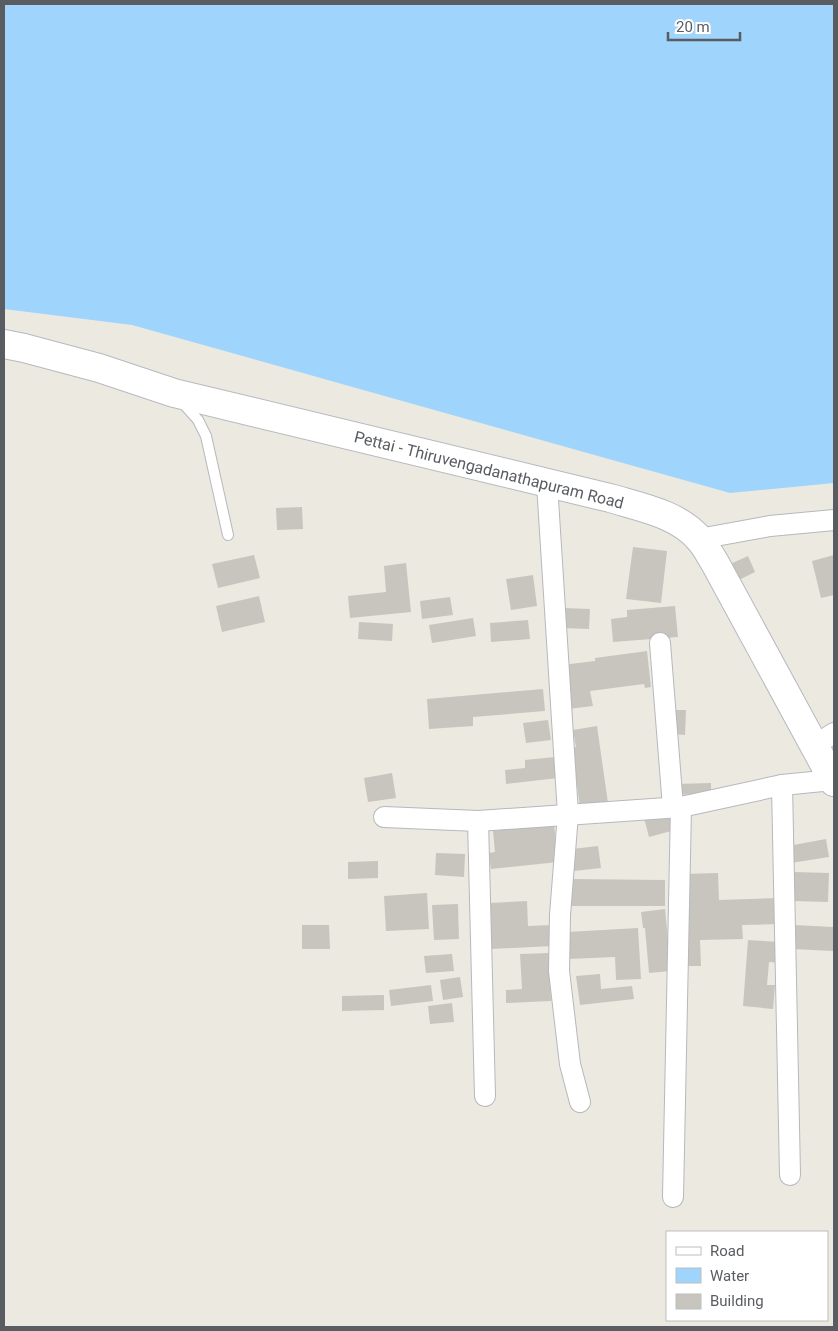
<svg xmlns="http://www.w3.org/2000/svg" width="838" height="1331" font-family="Roboto,sans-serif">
  <rect width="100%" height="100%" fill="#ece9e0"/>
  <!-- water -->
  <path fill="#9fd5fc" d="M4,4H834V483L730,493L132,325L4,309Z"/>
  <!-- building -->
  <g fill="#c8c5bf">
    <path d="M302,507L303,529L277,530L276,508Z"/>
    <path d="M633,547L667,551L661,603L626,599Z"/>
    <path d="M254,555L260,578L218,588L212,564Z"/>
    <path d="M834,555V595L821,598L812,561Z"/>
    <path d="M748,556L755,572L735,582L728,565Z"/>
    <path d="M406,563L411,612L350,618L348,596L386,592L384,566Z"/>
    <path d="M533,575L537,606L511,610L506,579Z"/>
    <path d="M259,596L265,622L222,632L216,606Z"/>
    <path d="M450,597L453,615L422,619L420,601Z"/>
    <path d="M675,606L678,637L613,642L611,619L627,617V610Z"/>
    <path d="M562,608L590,609L589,629L561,628Z"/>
    <path d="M473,618L476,636L432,643L429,625Z"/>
    <path d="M528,620L530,639L491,642L490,623Z"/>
    <path d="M359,622L393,624L392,641L358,639Z"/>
    <path d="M647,651L651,687L645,688L644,684L590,691L593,706L568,709L562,665L595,661V658Z"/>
    <path d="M543,689L545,711L473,717V726L429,729L427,699Z"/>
    <path d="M674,710H686L685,735L674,734Z"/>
    <path d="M548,720L551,740L526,743L523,723Z"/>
    <path d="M597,726L608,803L580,807L572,748L576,747L573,730Z"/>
    <path d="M555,757L558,778L506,784L505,770L525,768V760Z"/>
    <path d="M392,773L396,798L368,802L364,778Z"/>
    <path d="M711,783V793L676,795V784Z"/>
    <path d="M670,810L675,830L649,837L644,818Z"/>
    <path d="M554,824L558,862L491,869L489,853L495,852L493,831Z"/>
    <path d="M826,839L829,857L791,863L788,846Z"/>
    <path d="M598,846L601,868L574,871L572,849Z"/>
    <path d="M436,853L465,854L464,877L435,875Z"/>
    <path d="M378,861V878L348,879V862Z"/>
    <path d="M794,872L829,873L828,902L793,901Z"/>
    <path d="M718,873L719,900L781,898L782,924L742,925L743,939L700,940L701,966H686L684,874Z"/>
    <path d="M571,879L665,880V906H571Z"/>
    <path d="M427,893L429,929L386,931L384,896Z"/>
    <path d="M527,901L528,926L552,925L553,946L492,949L489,903Z"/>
    <path d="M458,904L459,939L434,940L432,905Z"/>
    <path d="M665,909L671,971L649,973L645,928H643L641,912Z"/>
    <path d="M302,925H329L330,949H302Z"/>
    <path d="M794,925L833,927V951L793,949Z"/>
    <path d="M638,928L641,979L616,980L615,957L568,959L567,932Z"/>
    <path d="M748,940L780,942L779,963L769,962L767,985H775L773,1009L743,1006Z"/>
    <path d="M549,953L551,1001L506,1003V990L522,989L520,954Z"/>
    <path d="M452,954L454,971L426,973L424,956Z"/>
    <path d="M600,974L601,989L632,986L634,999L580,1005L576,976Z"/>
    <path d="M460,977L463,997L443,1000L440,980Z"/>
    <path d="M431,985L433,1001L391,1006L389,990Z"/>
    <path d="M384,995V1010L342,1011V996Z"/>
    <path d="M452,1003L454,1022L430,1024L428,1006Z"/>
  </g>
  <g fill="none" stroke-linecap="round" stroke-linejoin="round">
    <defs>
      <path id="service" d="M181,401L198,420L206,436L228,535"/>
      <g id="minor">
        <path d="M547,484L568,814L560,915L559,971L570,1064L580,1102"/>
        <path d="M699,539L770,526L834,520"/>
        <path d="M660,643L673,807"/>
        <path d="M814,746L834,733"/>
        <path d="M782,785L790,1175"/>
        <path d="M384,817L478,821L681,807L782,785L833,780"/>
        <path d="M478,821L485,1096"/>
        <path d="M673,1197L681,807"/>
      </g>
      <path id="secondary" d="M4,344L24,348L99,368L174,393L610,498C640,507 679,514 700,540C706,547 710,555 715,563L834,782"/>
    </defs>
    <!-- service casing -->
    <use href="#service" stroke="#b6b8bd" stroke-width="12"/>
    <!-- minor casing -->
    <use href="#minor" stroke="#b6b8bd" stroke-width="22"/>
    <!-- secondary casing -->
    <use href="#secondary" stroke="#b6b9bf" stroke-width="30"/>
    <!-- service -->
    <use href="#service" stroke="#fff" stroke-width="10"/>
    <!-- minor -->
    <use href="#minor" stroke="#fff" stroke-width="20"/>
    <!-- secondary -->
    <use href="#secondary" stroke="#fff" stroke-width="28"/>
  </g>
  <g text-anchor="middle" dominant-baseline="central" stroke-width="4" stroke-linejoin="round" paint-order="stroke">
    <!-- street labels -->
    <g font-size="16" fill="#595c61" stroke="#fff">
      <text transform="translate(489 470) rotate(14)">Pettai - Thiruvengadanathapuram Road</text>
    </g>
  </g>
  <!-- border -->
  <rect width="838" height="1331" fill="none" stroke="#595c61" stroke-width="10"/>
  <!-- legend -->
  <rect x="666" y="1231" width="162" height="90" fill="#ffffff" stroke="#bdbec0"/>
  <rect x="676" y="1247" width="25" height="8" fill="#ffffff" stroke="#bdbec0"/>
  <text x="710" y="1256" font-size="15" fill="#595c61">Road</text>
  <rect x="676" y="1268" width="25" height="15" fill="#9fd5fc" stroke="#bdbec0"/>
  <text x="710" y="1281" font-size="15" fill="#595c61">Water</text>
  <rect x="676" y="1294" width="25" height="15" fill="#c8c5bf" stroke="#bdbec0"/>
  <text x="710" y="1306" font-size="15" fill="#595c61">Building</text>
  <!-- scale -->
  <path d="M668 32v8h72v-8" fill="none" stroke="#595c61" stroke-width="2.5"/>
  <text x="676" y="32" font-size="15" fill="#595c61" stroke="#ffffff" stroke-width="4" paint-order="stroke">20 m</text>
</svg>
